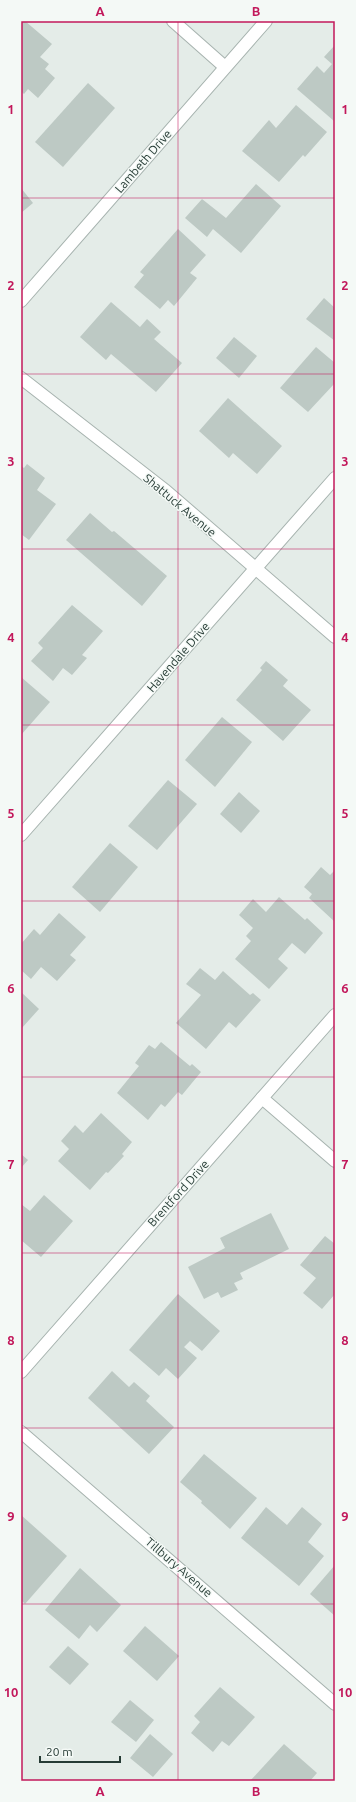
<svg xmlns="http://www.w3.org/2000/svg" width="356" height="1802" font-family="Ubuntu,sans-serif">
  <rect width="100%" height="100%" fill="#e4ece8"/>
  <!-- building -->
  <g fill="#bdc9c4">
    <path d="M22,21H25L52,44L40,57L49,64L45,69L55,78L38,98L28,89L24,94L21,91Z"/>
    <path d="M335,45V120L334,121L297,89L317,66L324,73L332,64L324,57Z"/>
    <path d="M88,83L115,108L63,167L35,142Z"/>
    <path d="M296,105L327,132L305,157L303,155L279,182L242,151L269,120L276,128Z"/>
    <path d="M256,184L281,206L241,253L213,229L207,237L185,218L202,199L226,218Z"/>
    <path d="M21,188L33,203L21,213Z"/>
    <path d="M178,229L206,255L190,273L197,278L174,306L168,300L160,309L134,287L144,275L140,272Z"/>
    <path d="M324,298L335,308V341L306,319Z"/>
    <path d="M111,302L140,327L147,319L161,332L154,339L182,363L156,392L111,354L106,360L80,337Z"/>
    <path d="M234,337L257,356L239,378L216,358Z"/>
    <path d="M316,347L335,363V383L308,412L280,388Z"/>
    <path d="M228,398L282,446L257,474L233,453L229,458L199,431Z"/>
    <path d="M27,464L45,478L37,490L56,504L29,540L21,534V466L24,468Z"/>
    <path d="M90,513L112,532L114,531L167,576L142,606L66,540Z"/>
    <path d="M72,605L103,631L82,655L87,658L72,675L63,668L53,681L31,661L43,648L38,643Z"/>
    <path d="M266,661L288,680L283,686L311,710L283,741L236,700L262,670L260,668Z"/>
    <path d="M21,677L50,702L21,735Z"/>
    <path d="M222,717L252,742L215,787L185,760Z"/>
    <path d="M168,780L197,804L157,850L128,826Z"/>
    <path d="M239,792L260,811L241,833L220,814Z"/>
    <path d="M110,843L138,867L100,912L72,887Z"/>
    <path d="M321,867L330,875L335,870V922L309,898L312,894L304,887Z"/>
    <path d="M279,897L305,920L307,918L323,933L305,954L292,943L278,959L288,968L269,989L235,959L251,941L246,936L253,928L239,915L253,899L266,912Z"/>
    <path d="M59,913L86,937L70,955L76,960L57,981L41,967L31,979L21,970V944L34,929L40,935Z"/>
    <path d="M200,968L215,980L223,971L250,995L253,993L261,1000L236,1028L229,1022L206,1049L176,1023L201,995L186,984Z"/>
    <path d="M21,992L39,1009L21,1029Z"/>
    <path d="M161,1042L190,1066L192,1064L201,1072L182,1095L178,1092L165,1107L161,1104L148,1120L117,1093L139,1066L135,1063L149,1045L155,1049Z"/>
    <path d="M101,1113L132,1142L122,1154L124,1156L108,1173L106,1172L90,1190L58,1161L69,1149L61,1141L75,1125L83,1133Z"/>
    <path d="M21,1154L28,1160L21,1168Z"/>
    <path d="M44,1195L73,1221L41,1257L21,1240V1204L30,1211Z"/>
    <path d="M271,1213L289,1249L240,1273L243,1279L234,1283L238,1290L221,1298L218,1292L204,1299L188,1267L225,1248L220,1238Z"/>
    <path d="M325,1236L335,1244V1294L322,1309L303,1293L316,1278L300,1265Z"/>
    <path d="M178,1294L220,1331L202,1351L190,1341L184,1347L197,1358L178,1379L166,1368L159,1376L129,1350Z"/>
    <path d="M112,1371L129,1387L134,1382L150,1396L146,1401L174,1427L149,1454L88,1398Z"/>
    <path d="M204,1454L257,1498L230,1529L201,1503L202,1501L180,1482Z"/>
    <path d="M266,1507L287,1525L302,1507L322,1524L308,1542L324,1556L299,1586L241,1538Z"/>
    <path d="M21,1515L67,1556L25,1604L21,1600Z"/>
    <path d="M335,1565V1616L310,1594Z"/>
    <path d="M80,1568L121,1605L97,1632L90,1625L79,1639L45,1610Z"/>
    <path d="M145,1626L179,1656L157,1681L123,1651Z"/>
    <path d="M68,1646L89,1664L70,1685L49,1667Z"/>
    <path d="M220,1687L255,1717L229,1746L222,1741L213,1752L191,1733L200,1722L194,1716Z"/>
    <path d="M130,1700L154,1720L136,1742L111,1722Z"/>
    <path d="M150,1734L173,1754L153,1777L130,1758Z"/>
    <path d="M284,1744L317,1773L310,1781H250Z"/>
  </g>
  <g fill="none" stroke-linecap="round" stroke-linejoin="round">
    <defs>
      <g id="minor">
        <path d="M173,21L225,67"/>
        <path d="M21,301L266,21"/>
        <path d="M21,378L166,491L335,637"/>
        <path d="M21,835L335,478"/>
        <path d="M262,1098L335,1161"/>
        <path d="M21,1372L335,1015"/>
        <path d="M21,1432L335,1704"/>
      </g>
    </defs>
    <!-- minor casing -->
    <use href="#minor" stroke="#a7b3af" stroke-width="14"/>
    <!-- minor -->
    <use href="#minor" stroke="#fff" stroke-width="12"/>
  </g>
  <!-- grid -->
  <path fill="none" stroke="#c2185b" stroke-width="1" stroke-opacity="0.55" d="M178,21V1781M21,198H335M21,374H335M21,549H335M21,725H335M21,901H335M21,1077H335M21,1253H335M21,1428H335M21,1604H335"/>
  <g text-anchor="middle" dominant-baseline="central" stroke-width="3" stroke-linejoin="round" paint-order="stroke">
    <!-- street labels -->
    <g font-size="12" fill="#263b35" stroke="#f4f9f6">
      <text transform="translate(143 161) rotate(-49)">Lambeth Drive</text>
      <text transform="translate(180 505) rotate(40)">Shattuck Avenue</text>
      <text transform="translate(178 657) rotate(-49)">Havendale Drive</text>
      <text transform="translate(178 1193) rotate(-48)">Brentford Drive</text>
      <text transform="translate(179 1567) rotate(41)">Tillbury Avenue</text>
    </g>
  </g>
  <!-- border -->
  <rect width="356" height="1802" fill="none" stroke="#f4f9f6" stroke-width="44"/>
  <!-- scale -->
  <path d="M40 1756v6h80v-6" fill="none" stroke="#263b35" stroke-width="2"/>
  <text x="46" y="1756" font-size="12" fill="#263b35" stroke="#f4f9f6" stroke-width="3" paint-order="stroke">20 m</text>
  <rect x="22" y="22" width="312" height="1758" fill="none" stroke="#c2185b" stroke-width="1.5"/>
  <g font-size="13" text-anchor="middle" font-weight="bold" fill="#c2185b">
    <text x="100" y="16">A</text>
    <text x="256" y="16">B</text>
    <text x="11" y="114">1</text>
    <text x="345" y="114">1</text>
    <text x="11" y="290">2</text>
    <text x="345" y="290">2</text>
    <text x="11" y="466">3</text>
    <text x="345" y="466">3</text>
    <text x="11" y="642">4</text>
    <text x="345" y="642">4</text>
    <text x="11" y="818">5</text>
    <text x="345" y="818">5</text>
    <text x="11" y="993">6</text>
    <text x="345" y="993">6</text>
    <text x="11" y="1169">7</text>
    <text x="345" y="1169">7</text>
    <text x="11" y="1345">8</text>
    <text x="345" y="1345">8</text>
    <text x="11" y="1521">9</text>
    <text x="345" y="1521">9</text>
    <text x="11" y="1697">10</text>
    <text x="345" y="1697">10</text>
    <text x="100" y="1796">A</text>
    <text x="256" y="1796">B</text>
  </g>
</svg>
